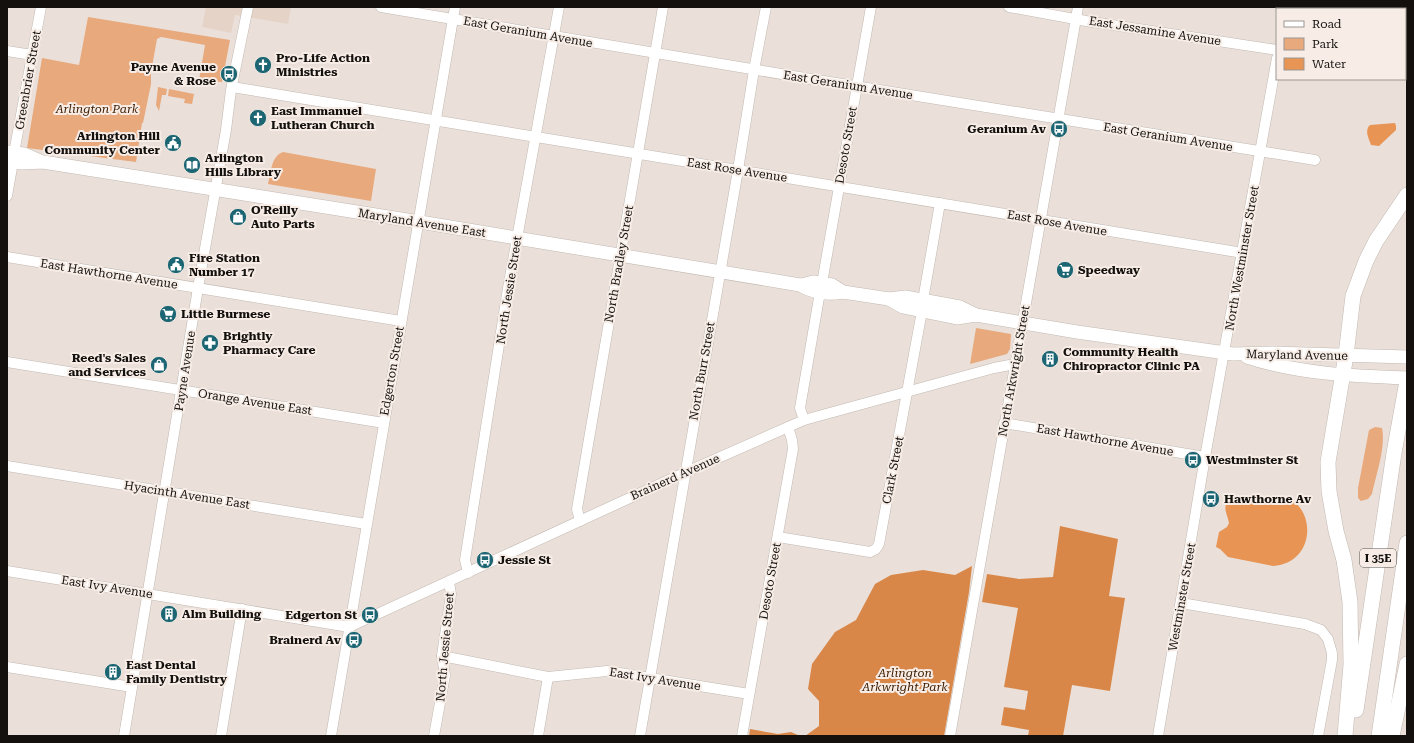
<svg xmlns="http://www.w3.org/2000/svg" width="1414" height="743" font-family="'Roboto Serif',serif">
  <rect width="100%" height="100%" fill="#eae0d9"/>
  <!-- built -->
  <path fill="#e5d3c8" d="M206,7H291L288,24L235,15L231,33L202,27Z"/>
  <!-- green -->
  <g fill="#e8a97d">
    <path d="M88,17L230,40L222,82L199,80L205,45L161,37L157,39L151,72V84L143,123H142L136,162L27,148L42,58L79,65Z"/>
    <path d="M158,87L167,89L166,95H162L159,111L156,105Z"/>
    <path d="M169,89L194,94L192,104L184,103L185,99L168,96Z"/>
    <path d="M283,152L376,169L371,201L268,184C271,173 271,156 283,152Z"/>
    <path d="M976,328L1011,334L1010,349L1007,354L970,364Z"/>
    <path d="M1375,427L1382,428C1386,447 1376,475 1372,494L1368,499L1361,501L1358,498V488L1369,430Z"/>
  </g>
  <!-- forest -->
  <g fill="#d98748">
    <path d="M1060,526L1118,539L1109,596L1125,598L1110,691L1072,685L1063,736H1028L1029,730L1001,725L1004,707L1025,710L1028,691L1004,687L1018,608L982,602L987,574L1019,579L1053,577Z"/>
    <path d="M972,566L969,592L944,736H805L819,726V701L808,689L812,664L835,632L856,620L875,584L891,575L923,570L955,575Z"/>
    <path d="M750,729L778,734L791,732L800,736H749Z"/>
  </g>
  <!-- water -->
  <g fill="#e79455">
    <path d="M1395,123L1396,126V130L1379,146L1371,145C1369,139 1364,130 1370,125Z"/>
    <path d="M1277,495C1317,499 1319,563 1273,566L1228,557L1220,549L1216,547L1219,532L1227,527L1229,523C1227,513 1222,508 1229,499Z"/>
  </g>
  <g fill="none" stroke-linecap="round" stroke-linejoin="round">
    <defs>
      <g id="minor">
        <path d="M381,7L805,78L1315,160"/>
        <path d="M1009,7L1086,21L1277,50"/>
        <path d="M1286,9V7"/>
        <path d="M7,51L32,55"/>
        <path d="M1405,74L1407,73"/>
        <path d="M232,87L1243,253"/>
        <path d="M14,153L41,7"/>
        <path d="M7,196L13,162"/>
        <path d="M7,257L401,321"/>
        <path d="M822,283L871,7"/>
        <path d="M923,300L940,203"/>
        <path d="M7,362L384,423"/>
        <path d="M804,420L800,408L820,292"/>
        <path d="M1004,423L1205,457"/>
        <path d="M7,466L366,524"/>
        <path d="M580,521L577,509L663,7"/>
        <path d="M778,537L870,552L876,549L879,544L922,311"/>
        <path d="M7,571L349,627"/>
        <path d="M468,573L465,560L508,288L559,7"/>
        <path d="M1181,603L1305,624L1321,630L1328,639L1332,653V660L1318,736"/>
        <path d="M349,627L684,473L804,420L994,368L1015,364"/>
        <path d="M442,656L548,677L607,671L749,694"/>
        <path d="M7,667L132,687"/>
        <path d="M124,736L198,288L226,130L231,90L248,7"/>
        <path d="M221,736L242,609"/>
        <path d="M331,736L455,7"/>
        <path d="M434,736L445,675L442,656L451,594L449,582"/>
        <path d="M538,736L548,677"/>
        <path d="M640,736L738,170L754,70L766,7"/>
        <path d="M742,736L793,449L792,440L788,427"/>
        <path d="M950,736L1078,7"/>
        <path d="M1158,736L1205,457L1277,58"/>
      </g>
      <g id="major">
        <path d="M7,152L24,154L40,161"/>
        <path d="M7,161L22,163L43,162L426,223L800,285C814,293 827,295 843,292"/>
        <path d="M802,285L813,282L832,285L843,292L889,299L905,297L960,307L976,315"/>
        <path d="M889,299L903,307L957,318L976,315L1077,332L1233,354L1272,353L1407,357"/>
        <path d="M1247,357C1299,374 1353,376 1407,378"/>
      </g>
      <g id="highway">
        <path d="M1356,710L1394,453L1407,381"/>
        <path d="M1345,736L1351,665L1350,602L1344,560L1336,531L1329,491L1328,462L1346,355L1353,296L1366,261L1376,241L1407,195"/>
        <path d="M1379,736L1407,543"/>
        <path d="M1392,736L1407,664"/>
      </g>
    </defs>
    <!-- minor casing -->
    <use href="#minor" stroke="#c2b8b1" stroke-width="11"/>
    <!-- major casing -->
    <use href="#major" stroke="#c2b8b1" stroke-width="14"/>
    <!-- highway casing -->
    <use href="#highway" stroke="#c2b8b1" stroke-width="16"/>
    <!-- minor -->
    <use href="#minor" stroke="#fff" stroke-width="10"/>
    <!-- major -->
    <use href="#major" stroke="#fff" stroke-width="13"/>
    <!-- highway -->
    <use href="#highway" stroke="#fff" stroke-width="15"/>
  </g>
  <!-- icons -->
  <defs>
    <symbol id="church-disc" viewBox="-11 -11 22 22"><circle r="9.5" fill="#1c6573" stroke="#f7ede6"/><path d="M-1.2-6h2.4v3.5h3.3v2.4h-3.3V6h-2.4V-.1h-3.3v-2.4h3.3Z" fill="#fff"/></symbol>
    <symbol id="bus-disc" viewBox="-11 -11 22 22"><circle r="9.5" fill="#1c6573" stroke="#f7ede6"/><path d="M-5-6H5V4H4V6H2V4H-2V6H-4V4H-5ZM-3.5-4V0h7V-4ZM-3.5 1.2v1.5H-2V1.2ZM2 1.2v1.5H3.5V1.2Z" fill="#fff"/></symbol>
    <symbol id="civic-disc" viewBox="-11 -11 22 22"><circle r="9.5" fill="#1c6573" stroke="#f7ede6"/><path d="M-.6-6.5H3V-4.5H.6V-3L4-1V1h2V6H-6V1h2V-1L-.6-3ZM-1.2 2.5V6h2.4V2.5Z" fill="#fff"/></symbol>
    <symbol id="library-disc" viewBox="-11 -11 22 22"><circle r="9.5" fill="#1c6573" stroke="#f7ede6"/><path d="M-6-4Q-3-5.5-.7-3.5V5Q-3 3-6 4ZM6-4Q3-5.5 .7-3.5V5Q3 3 6 4Z" fill="#fff"/></symbol>
    <symbol id="shop-disc" viewBox="-11 -11 22 22"><circle r="9.5" fill="#1c6573" stroke="#f7ede6"/><path d="M-5-2.5h2.3a2.7 3.5 0 0 1 5.4 0H5L5.5 6h-11ZM-1.5-2.5h3a1.5 2.3 0 0 0-3 0Z" fill="#fff"/></symbol>
    <symbol id="supermarket-disc" viewBox="-11 -11 22 22"><circle r="9.5" fill="#1c6573" stroke="#f7ede6"/><path d="M-6-5.5h2.5l.6 2H6L4.5 2H-2.5L-4.4-4H-6ZM-1.5 3.2a1.3 1.3 0 1 0 .1 0ZM3 3.2a1.3 1.3 0 1 0 .1 0Z" fill="#fff"/></symbol>
    <symbol id="pharmacy-disc" viewBox="-11 -11 22 22"><circle r="9.5" fill="#1c6573" stroke="#f7ede6"/><path d="M-2-6h4v4h4v4h-4v4h-4v-4h-4v-4h4Z" fill="#fff"/></symbol>
    <symbol id="building-disc" viewBox="-11 -11 22 22"><circle r="9.5" fill="#1c6573" stroke="#f7ede6"/><path d="M-4-6H4V6H1V3H-1V6H-4ZM-2.5-4.3h1.7v1.8h-1.7ZM.8-4.3h1.7v1.8H.8ZM-2.5-1h1.7V.8h-1.7ZM.8-1h1.7V.8H.8Z" fill="#fff"/></symbol>
  </defs>
  <g fill-rule="evenodd">
    <use href="#church-disc" x="253" y="55" width="20" height="20"/>
    <use href="#bus-disc" x="219" y="64" width="20" height="20"/>
    <use href="#church-disc" x="248" y="108" width="20" height="20"/>
    <use href="#bus-disc" x="1049" y="119" width="20" height="20"/>
    <use href="#civic-disc" x="163" y="133" width="20" height="20"/>
    <use href="#library-disc" x="182" y="155" width="20" height="20"/>
    <use href="#shop-disc" x="228" y="207" width="20" height="20"/>
    <use href="#civic-disc" x="166" y="255" width="20" height="20"/>
    <use href="#supermarket-disc" x="1055" y="260" width="20" height="20"/>
    <use href="#supermarket-disc" x="158" y="304" width="20" height="20"/>
    <use href="#pharmacy-disc" x="200" y="333" width="20" height="20"/>
    <use href="#building-disc" x="1040" y="349" width="20" height="20"/>
    <use href="#shop-disc" x="149" y="355" width="20" height="20"/>
    <use href="#bus-disc" x="1183" y="450" width="20" height="20"/>
    <use href="#bus-disc" x="1201" y="489" width="20" height="20"/>
    <use href="#bus-disc" x="475" y="550" width="20" height="20"/>
    <use href="#building-disc" x="159" y="604" width="20" height="20"/>
    <use href="#bus-disc" x="360" y="605" width="20" height="20"/>
    <use href="#bus-disc" x="344" y="630" width="20" height="20"/>
    <use href="#building-disc" x="103" y="662" width="20" height="20"/>
  </g>
  <g text-anchor="middle" dominant-baseline="central" stroke-width="4" stroke-linejoin="round" paint-order="stroke">
    <!-- shield labels -->
    <rect fill="#f7ede6" stroke="#57524f" stroke-width="1" x="1360" y="549" width="36" height="18" rx="3"/>
    <g font-size="11" font-weight="bold" fill="#13100e">
      <text x="1378" y="558">I 35E</text>
    </g>
    <!-- street labels -->
    <g font-size="12" fill="#13100e" stroke="#f7ede6">
      <text transform="translate(1155 31) rotate(9)">East Jessamine Avenue</text>
      <text transform="translate(528 32) rotate(10)">East Geranium Avenue</text>
      <text transform="translate(28 80) rotate(-80)">Greenbrier Street</text>
      <text transform="translate(848 85) rotate(9)">East Geranium Avenue</text>
      <text transform="translate(1168 137) rotate(9)">East Geranium Avenue</text>
      <text transform="translate(846 145) rotate(-80)">Desoto Street</text>
      <text transform="translate(737 170) rotate(9)">East Rose Avenue</text>
      <text transform="translate(422 223) rotate(9)">Maryland Avenue East</text>
      <text transform="translate(1057 223) rotate(10)">East Rose Avenue</text>
      <text transform="translate(1242 258) rotate(-80)">North Westminster Street</text>
      <text transform="translate(619 264) rotate(-80)">North Bradley Street</text>
      <text transform="translate(109 274) rotate(9)">East Hawthorne Avenue</text>
      <text transform="translate(509 290) rotate(-81)">North Jessie Street</text>
      <text transform="translate(1297 355) rotate(1)">Maryland Avenue</text>
      <text transform="translate(185 371) rotate(-81)">Payne Avenue</text>
      <text transform="translate(392 371) rotate(-80)">Edgerton Street</text>
      <text transform="translate(702 371) rotate(-80)">North Burr Street</text>
      <text transform="translate(1014 371) rotate(-80)">North Arkwright Street</text>
      <text transform="translate(255 402) rotate(9)">Orange Avenue East</text>
      <text transform="translate(1105 440) rotate(10)">East Hawthorne Avenue</text>
      <text transform="translate(893 470) rotate(-79)">Clark Street</text>
      <text transform="translate(675 477) rotate(-24)">Brainerd Avenue</text>
      <text transform="translate(187 495) rotate(9)">Hyacinth Avenue East</text>
      <text transform="translate(770 581) rotate(-80)">Desoto Street</text>
      <text transform="translate(107 587) rotate(9)">East Ivy Avenue</text>
      <text transform="translate(1182 597) rotate(-80)">Westminster Street</text>
      <text transform="translate(445 647) rotate(-85)">North Jessie Street</text>
      <text transform="translate(655 679) rotate(9)">East Ivy Avenue</text>
    </g>
    <!-- poi labels -->
    <g font-size="12" font-weight="bold" fill="#13100e" stroke="#f7ede6" text-anchor="start">
      <text x="276" y="58">Pro-Life Action<tspan x="276" dy="14">Ministries</tspan></text>
      <text x="216" y="67" text-anchor="end">Payne Avenue<tspan x="216" dy="14">&amp; Rose</tspan></text>
      <text x="271" y="111">East Immanuel<tspan x="271" dy="14">Lutheran Church</tspan></text>
      <text x="1046" y="129" text-anchor="end">Geranium Av</text>
      <text x="160" y="136" text-anchor="end">Arlington Hill<tspan x="160" dy="14">Community Center</tspan></text>
      <text x="205" y="158">Arlington<tspan x="205" dy="14">Hills Library</tspan></text>
      <text x="251" y="210">O'Reilly<tspan x="251" dy="14">Auto Parts</tspan></text>
      <text x="189" y="258">Fire Station<tspan x="189" dy="14">Number 17</tspan></text>
      <text x="1078" y="270">Speedway</text>
      <text x="181" y="314">Little Burmese</text>
      <text x="223" y="336">Brightly<tspan x="223" dy="14">Pharmacy Care</tspan></text>
      <text x="1063" y="352">Community Health<tspan x="1063" dy="14">Chiropractor Clinic PA</tspan></text>
      <text x="146" y="358" text-anchor="end">Reed's Sales<tspan x="146" dy="14">and Services</tspan></text>
      <text x="1206" y="460">Westminster St</text>
      <text x="1224" y="499">Hawthorne Av</text>
      <text x="498" y="560">Jessie St</text>
      <text x="182" y="614">Alm Building</text>
      <text x="357" y="615" text-anchor="end">Edgerton St</text>
      <text x="341" y="640" text-anchor="end">Brainerd Av</text>
      <text x="126" y="665">East Dental<tspan x="126" dy="14">Family Dentistry</tspan></text>
    </g>
    <!-- park labels -->
    <g font-size="12" font-style="italic" fill="#402005" stroke="#f7ede6">
      <text x="97" y="109">Arlington Park</text>
      <text x="905" y="673">Arlington<tspan x="905" dy="14">Arkwright Park</tspan></text>
    </g>
  </g>
  <!-- border -->
  <rect width="1414" height="743" fill="none" stroke="#13100e" stroke-width="16"/>
  <!-- legend -->
  <rect x="1276" y="8" width="130" height="72" fill="#f7ede6" stroke="#9c9590"/>
  <rect x="1284" y="21" width="20" height="6" fill="#ffffff" stroke="#9c9590"/>
  <text x="1312" y="28" font-size="12" fill="#13100e">Road</text>
  <rect x="1284" y="38" width="20" height="12" fill="#e8a97d" stroke="#9c9590"/>
  <text x="1312" y="48" font-size="12" fill="#13100e">Park</text>
  <rect x="1284" y="58" width="20" height="12" fill="#e79455" stroke="#9c9590"/>
  <text x="1312" y="68" font-size="12" fill="#13100e">Water</text>
</svg>
